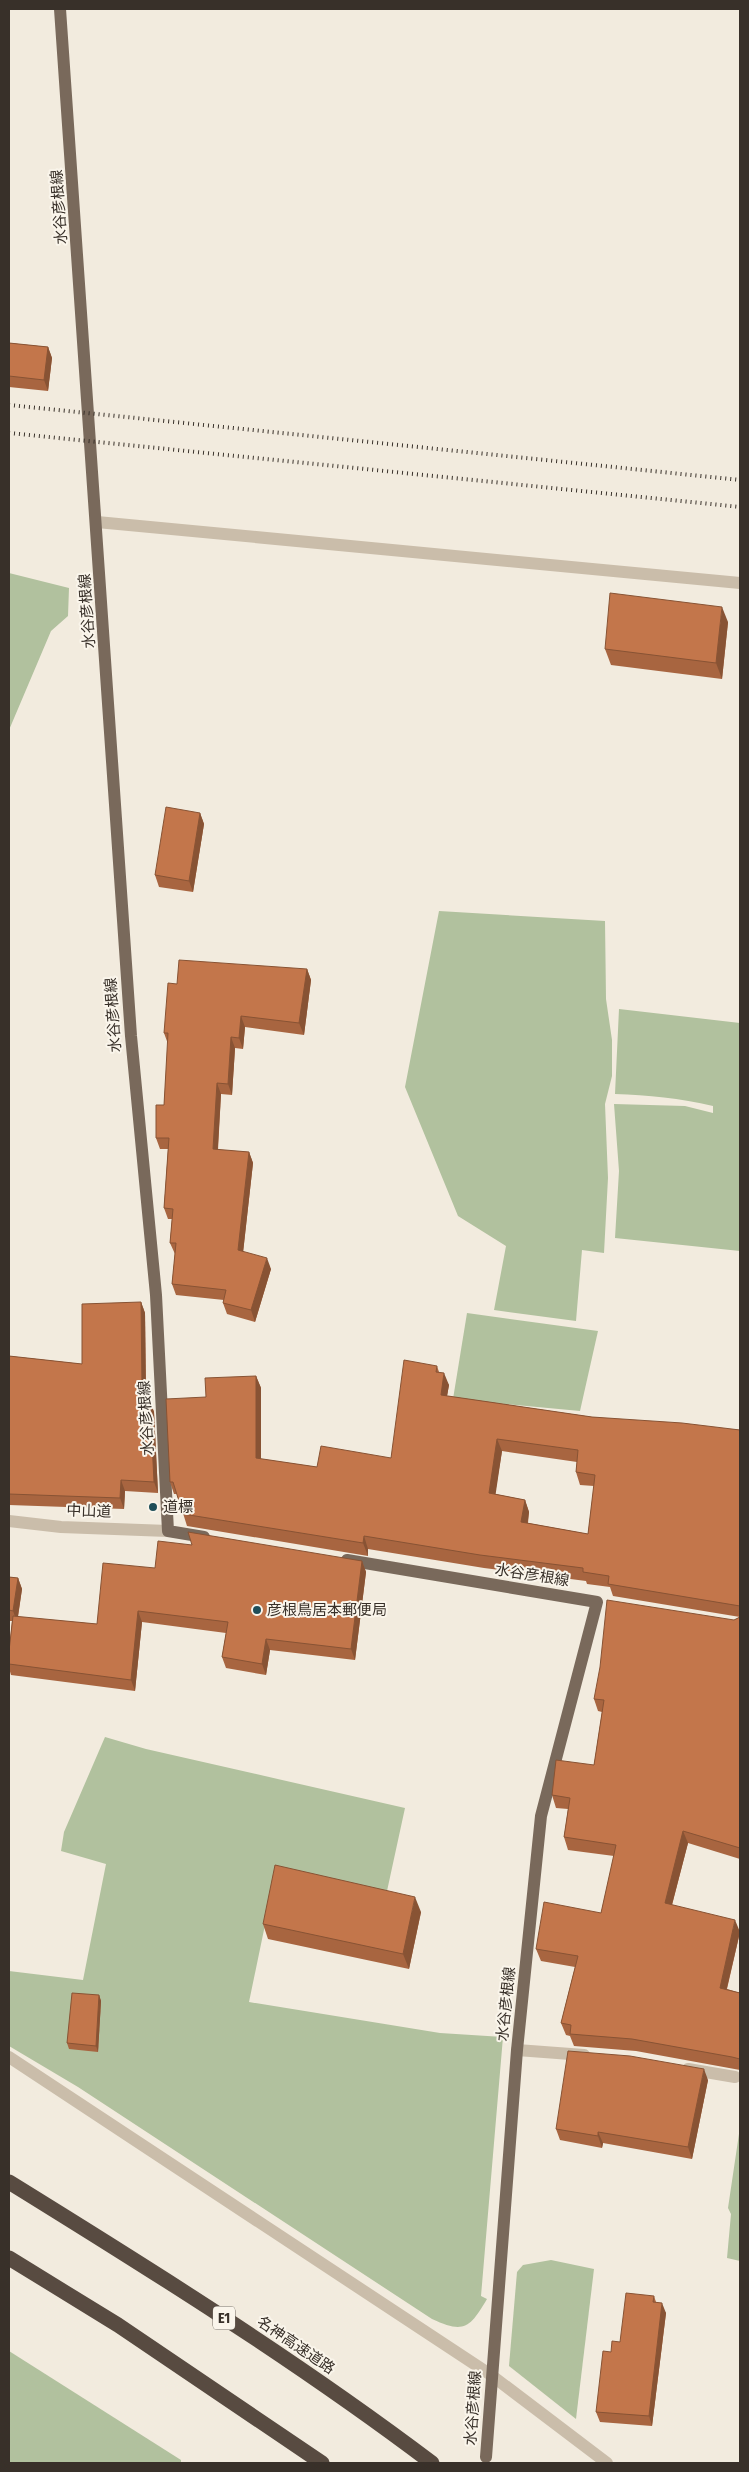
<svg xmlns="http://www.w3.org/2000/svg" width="749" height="2472" font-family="'Fira Sans Condensed','Noto Sans JP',sans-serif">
  <rect width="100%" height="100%" fill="#f2ebde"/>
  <!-- green -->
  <g fill="#b1c19e">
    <path d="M9,573L69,588L68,616L51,631L9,730Z"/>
    <path d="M439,911L605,921L606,999L612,1040V1076L605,1104L608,1178L604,1253L582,1250L576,1321L494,1310L506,1246L458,1216L405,1087Z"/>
    <path d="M619,1009L740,1023V1251L615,1238L619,1171L614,1104L685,1106L713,1113V1106C680,1098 648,1095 615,1094Z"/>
    <path d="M467,1313L598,1331L580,1411L453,1399Z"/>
    <path d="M105,1737L146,1749L405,1808L387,1891L277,1867L249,2002L440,2033L503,2037L481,2296L487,2299C470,2328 464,2334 432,2319L78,2087L9,2046V1971L83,1980L106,1864L61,1851L64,1832Z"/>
    <path d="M740,2127V2261L727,2258L731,2214L728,2208Z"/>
    <path d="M551,2260L594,2269L576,2419L509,2366L517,2272L523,2265Z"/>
    <path d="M9,2351L181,2460V2463H9Z"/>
  </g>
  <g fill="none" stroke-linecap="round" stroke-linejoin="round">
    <!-- minor -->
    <g stroke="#cabdaa" stroke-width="12">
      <path d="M97,522L740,583"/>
      <path d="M9,1521L61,1527L168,1531"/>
      <path d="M517,2050L584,2055"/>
      <path d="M9,2057L491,2375L607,2463"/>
      <path d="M688,2069L735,2077"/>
    </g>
    <!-- major -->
    <g stroke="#79695b" stroke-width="12">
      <path d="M60,9L131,1036L156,1295L168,1531L204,1537"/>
      <path d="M347,1560L597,1602L541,1816L517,2050L486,2457"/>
    </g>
    <!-- highway -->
    <g stroke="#584b41" stroke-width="15">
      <path d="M9,2182C153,2271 297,2361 432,2463"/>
      <path d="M9,2258L118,2325L322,2463"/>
    </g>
    <!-- rail -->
    <g stroke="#383029" stroke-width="4" stroke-dasharray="1 4" stroke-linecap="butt">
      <path d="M9,405L740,480"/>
      <path d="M9,433L740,507"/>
    </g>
  </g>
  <!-- wall -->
  <g fill="#a86540" fill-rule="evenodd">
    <path d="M9,343L48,347L52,358L48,391L9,387Z"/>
    <path d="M728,622L722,679L611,665L605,649Z"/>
    <path d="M200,813L204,824L193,892L159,887L155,875Z"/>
    <path d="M307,969L311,980L304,1035L245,1027L243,1049L235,1048L232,1095L221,1094L218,1150L249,1152L253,1163L243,1252L271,1269L255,1322L227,1314L223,1303L224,1300L176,1295L172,1284L175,1254L170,1243L172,1219H168L164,1208L168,1149H160L156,1138L164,1105L168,1044L164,1033L177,984Z"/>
    <path d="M141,1302L145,1313L146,1388L151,1399V1404L154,1412L158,1493L125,1491L124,1509L9,1505V1356L82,1364Z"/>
    <path d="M437,1366L439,1372L449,1385L447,1396L592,1417L740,1430V1859L688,1843L672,1905L740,1932L727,1989L740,1993V2070L636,2051L574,2046L570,2036L566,2035L561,2023L575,1967L541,1961L536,1949L601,1913L614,1856L568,1850L564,1837L568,1809L556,1808L552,1795L594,1765L602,1712L598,1711L594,1699L734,1620L740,1617L613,1596L610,1587L587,1584L586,1581L484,1568L368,1549V1556L187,1526L177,1494H174L170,1482L206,1397L256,1376L261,1388V1459L317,1467L391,1458ZM502,1451L577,1462L576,1472L580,1485L594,1486L588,1534L528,1523L529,1512L525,1500L495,1494Z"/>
    <path d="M192,1545L362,1561L366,1572L355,1660L270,1650L266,1675L226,1668L222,1657L226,1633L142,1622L135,1691L11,1675L9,1668V1651L12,1621H9V1577L18,1578L22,1589L18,1617L97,1624L155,1568Z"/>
    <path d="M421,1912L409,1969L268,1939L263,1924Z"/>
    <path d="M99,1995L101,2001L98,2052L69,2049L67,2043Z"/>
    <path d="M708,2080L692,2159L603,2143L602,2148L560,2140L556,2129Z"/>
    <path d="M654,2296L656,2302L666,2313L652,2426L600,2422L596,2412L611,2352L620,2342Z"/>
  </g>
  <!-- shaded-wall -->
  <g fill="#885334">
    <path d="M48,347L52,358L48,391L44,380Z"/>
    <path d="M722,607L728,622L722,679L716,663Z"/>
    <path d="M200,813L204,824L193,892L189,881Z"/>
    <path d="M307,969L311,980L304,1035L299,1023Z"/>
    <path d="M241,1016L245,1027L243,1049L239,1038Z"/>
    <path d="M231,1037L235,1048L232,1095L228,1084Z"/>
    <path d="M217,1083L221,1094L217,1161L213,1149Z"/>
    <path d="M249,1152L253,1163L242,1262L238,1250Z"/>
    <path d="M267,1258L271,1269L255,1322L251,1310Z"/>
    <path d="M141,1302L145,1313L146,1399L142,1388Z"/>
    <path d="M444,1373L449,1385L445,1407L441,1395Z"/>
    <path d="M256,1376L261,1388V1471L256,1458Z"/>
    <path d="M147,1388L151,1399V1404L154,1412L158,1493L154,1482L147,1401Z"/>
    <path d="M497,1439L502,1451L494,1505L489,1493Z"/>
    <path d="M121,1480L125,1491L124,1509L120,1498Z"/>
    <path d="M525,1500L529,1512L526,1534L521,1522Z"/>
    <path d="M364,1536L368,1549V1556L363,1543Z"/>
    <path d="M362,1561L366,1572L355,1660L351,1649Z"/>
    <path d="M18,1578L22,1589L17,1622L13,1611Z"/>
    <path d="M138,1611L142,1622L135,1691L131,1680Z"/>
    <path d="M266,1639L270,1650L266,1675L262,1664Z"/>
    <path d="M683,1831L688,1843L669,1916L665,1903Z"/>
    <path d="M415,1897L421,1912L409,1969L403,1954Z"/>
    <path d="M735,1920L740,1932L724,2000L720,1988Z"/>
    <path d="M99,1995L101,2001L98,2052L96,2046Z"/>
    <path d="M704,2069L708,2080L692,2159L688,2147Z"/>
    <path d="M598,2132L603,2143L602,2148L598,2136Z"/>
    <path d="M662,2303L666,2313L652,2426L649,2416Z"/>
  </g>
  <!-- building -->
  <g fill="#c3764b" stroke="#885334" fill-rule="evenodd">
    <path d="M9,343L48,347L44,380L9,376Z"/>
    <path d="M610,593L722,607L716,663L605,649Z"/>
    <path d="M166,807L200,813L189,881L155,875Z"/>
    <path d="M179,960L307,969L299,1023L241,1016L239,1038L231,1037L228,1084L217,1083L213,1149L249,1152L238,1250L267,1258L251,1310L223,1303L226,1290L172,1284L176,1243H170L173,1209L164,1208L169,1138H156V1105H164L168,1033H164L168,983L177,984Z"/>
    <path d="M141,1302L142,1388H147V1401H150L154,1482L121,1480L120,1498L9,1494V1356L82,1364V1304Z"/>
    <path d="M404,1360L437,1366L436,1372L444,1373L441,1395L592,1417L682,1423L740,1430V1606L608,1584L609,1576L583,1572V1568L480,1555L364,1536L363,1543L183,1514L173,1482H170L166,1399L206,1397L205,1378L256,1376V1458L317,1467L321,1446L391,1458ZM497,1439L578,1450L576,1472L595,1475L588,1534L521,1522L525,1500L489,1493Z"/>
    <path d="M188,1532L362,1561L351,1649L266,1639L262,1664L222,1657L228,1622L138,1611L131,1680L9,1664V1651L13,1616L97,1624L103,1563L155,1568L158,1541L192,1545Z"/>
    <path d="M9,1577L18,1578L13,1611L9,1610Z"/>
    <path d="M607,1600L734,1620L740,1617V1848L683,1831L665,1903L735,1920L720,1988L740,1993V2059L732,2057L632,2039L570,2034L571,2025L561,2023L578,1956L536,1949L544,1902L601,1913L616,1845L564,1837L570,1798L552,1795L556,1760L594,1765L604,1700L594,1699L600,1667Z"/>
    <path d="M275,1865L415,1897L403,1954L263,1924Z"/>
    <path d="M72,1993L99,1995L96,2046L67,2043Z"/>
    <path d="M568,2051L630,2056L704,2069L688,2147L598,2132V2136L556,2129Z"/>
    <path d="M626,2293L654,2296L653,2302L662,2303L649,2416L596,2412L603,2351L611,2352L612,2341L620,2342Z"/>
  </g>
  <!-- markers -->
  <g fill="#1f4e59" stroke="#faf5eb" stroke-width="2">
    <circle cx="153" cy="1507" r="5"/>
    <circle cx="257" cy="1610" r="5"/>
  </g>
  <g text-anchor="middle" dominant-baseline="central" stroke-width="4" stroke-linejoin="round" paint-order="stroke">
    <!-- shield labels -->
    <rect fill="#faf5eb" stroke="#726b63" stroke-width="1" x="213" y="2306.5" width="22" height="23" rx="4"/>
    <g font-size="14" font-weight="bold" fill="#383029">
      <text x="224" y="2318">E1</text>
    </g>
    <!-- street labels -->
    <g font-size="15" fill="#383029" stroke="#faf5eb">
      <text transform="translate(59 207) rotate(-94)">水谷彦根線</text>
      <text transform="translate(87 611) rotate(-94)">水谷彦根線</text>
      <text transform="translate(113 1015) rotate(-94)">水谷彦根線</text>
      <text transform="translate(146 1418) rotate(-93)">水谷彦根線</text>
      <text transform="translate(89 1511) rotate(2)">中山道</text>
      <text transform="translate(532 1575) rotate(9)">水谷彦根線</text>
      <text transform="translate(506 2004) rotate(-84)">水谷彦根線</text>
      <text transform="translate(296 2345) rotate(34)">名神高速道路</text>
      <text transform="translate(473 2408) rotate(-86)">水谷彦根線</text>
    </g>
    <!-- poi labels -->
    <g font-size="15" fill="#383029" stroke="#faf5eb" text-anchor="start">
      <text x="163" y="1507">道標</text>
      <text x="267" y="1610">彦根鳥居本郵便局</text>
    </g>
  </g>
  <!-- border -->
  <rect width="749" height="2472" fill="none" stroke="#383029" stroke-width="20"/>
</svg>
